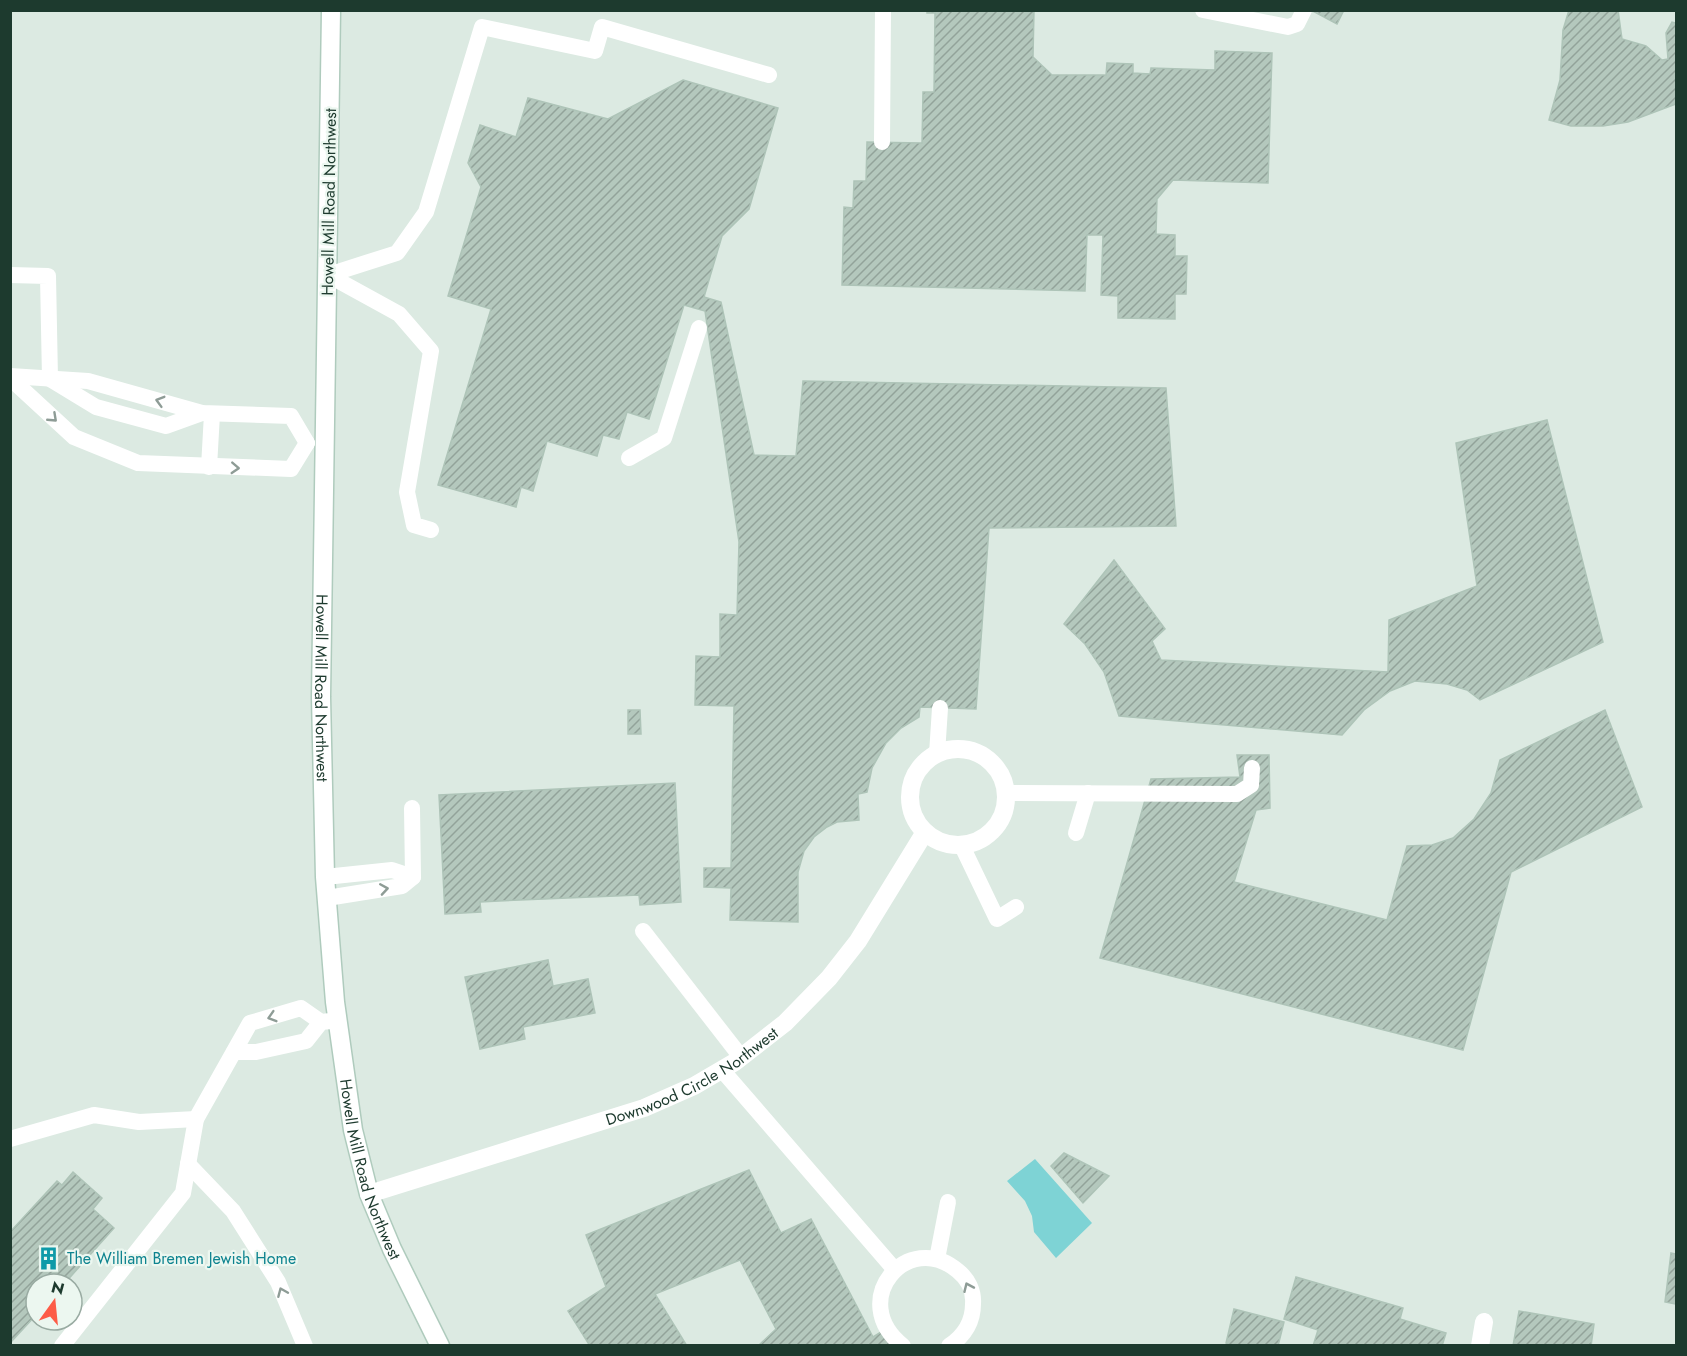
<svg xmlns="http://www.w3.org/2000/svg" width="1687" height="1356" font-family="Jost,sans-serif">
  <defs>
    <pattern id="building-hatch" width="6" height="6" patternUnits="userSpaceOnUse" patternTransform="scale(1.5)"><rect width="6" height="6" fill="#b4c8bd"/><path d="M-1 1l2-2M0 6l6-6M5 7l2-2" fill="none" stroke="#92a39a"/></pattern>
  </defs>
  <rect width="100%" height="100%" fill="#dceae2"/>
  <!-- water -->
  <path fill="#7ed3d5" d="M1035,1159L1092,1223L1056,1258L1034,1232L1032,1216L1025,1201L1007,1181Z"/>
  <!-- building -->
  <g fill="url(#building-hatch)" stroke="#aec4b8" stroke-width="1.5">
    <path d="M927,10H1034L1033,57L1052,75H1106L1107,63L1133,64V73L1150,74L1151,68L1215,70V51L1272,53L1268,183L1173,180L1157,199L1156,234L1175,235V256H1187L1186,294H1175V319L1118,318V296L1101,295L1103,235H1087L1085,291L842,285L844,207L853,208L854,181H866L867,142L922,143L923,92H934L935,13H927Z"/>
    <path d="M1311,10H1344L1337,24Z"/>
    <path d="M1569,10H1618L1622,39L1646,46L1662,60L1668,59L1666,33L1672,22L1676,23V104L1628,122L1603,126H1571L1549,120L1560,80L1563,30Z"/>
    <path d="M683,80L778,108L749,209L722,236L704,297L721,302L754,455L796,456L803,381L1166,388L1176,526L989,528L976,709L920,707L919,717L901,728L886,743L872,768L867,792L858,794L859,820L837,822L827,827L814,837L804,851L798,872V922L730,920L731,888L704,887V868H731L734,706L695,705L696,656L720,657V614L737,615L739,542L705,311L684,305L649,419L627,412L619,439L603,435L597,456L547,441L533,491L521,487L516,507L438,485L491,309L448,296L481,187L468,163L480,125L516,137L528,98L608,119Z"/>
    <path d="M1547,420L1603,642L1480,700L1467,690L1447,684L1415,681L1390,691L1364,710L1342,735L1119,716L1104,672L1085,644L1064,624L1114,560L1165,629L1152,641L1161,660L1388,672L1389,620L1477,586L1456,443Z"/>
    <path d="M628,710H640L641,734H628Z"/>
    <path d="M1605,710L1642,807L1511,872L1463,1050L1100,958L1151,779L1240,777L1237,755H1269L1270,808L1256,810L1234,882L1387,920L1407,846L1432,845L1453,838L1474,819L1491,793L1500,760Z"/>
    <path d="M675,783L681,902L640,905L639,895L499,901L480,902L481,912L445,914L439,795Z"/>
    <path d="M548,960L553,986L588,979L595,1013L523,1027L525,1039L480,1049L465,977Z"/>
    <path d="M1064,1153L1109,1176L1083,1203L1051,1166Z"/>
    <path d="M749,1170L781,1233L811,1219L873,1337L881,1332L893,1346H758L776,1329L740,1260L655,1294L687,1346H590L568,1311L606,1287L586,1235Z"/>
    <path d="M73,1172L102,1198L93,1209L114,1228L64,1284H36V1315L10,1343V1232L57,1181L62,1185Z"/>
    <path d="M1671,1253L1676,1254V1304L1665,1302Z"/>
    <path d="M1296,1277L1403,1308L1400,1319L1446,1333L1442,1346H1313L1318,1330L1284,1319Z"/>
    <path d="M1234,1309L1284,1322L1278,1346H1232L1226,1343Z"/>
    <path d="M1519,1311L1594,1324L1591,1346H1513Z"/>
  </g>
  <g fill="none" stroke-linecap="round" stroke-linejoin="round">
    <defs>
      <g id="secondary">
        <path id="s2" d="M331,10L321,697L325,877L335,1002L353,1130L369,1194L392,1249L440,1346"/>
      </g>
    </defs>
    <!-- secondary casing -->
    <use href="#secondary" stroke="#afcbbd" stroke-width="21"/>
    <!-- lane -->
    <g stroke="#fff" stroke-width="16">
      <path d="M1203,10L1288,27L1297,24L1304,10"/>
      <path d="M882,142L883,10"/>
      <path d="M10,275L48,276L50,379L96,407L166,426L202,413"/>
      <path d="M10,376L88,381L202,413L291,416L307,443"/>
      <path d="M10,378L74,437L138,463L291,469L307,443"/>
      <path d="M629,458L664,438L699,328"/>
      <path d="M209,467L212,414"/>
      <path d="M431,530L414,525L407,492L431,351L399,314L328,275L397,253L426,212L482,27L595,51L602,27L769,75"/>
      <path d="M937,754L940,708"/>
      <path d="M1007,793L1237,794L1251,785L1252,768"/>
      <path d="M412,808L413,877"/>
      <path d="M1076,833L1088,793"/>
      <path d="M962,846L997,919L1016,907"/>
      <path d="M325,877L392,870L413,877L402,886L327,898"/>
      <path d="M643,931L741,1057"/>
      <path d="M234,1052H256L306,1041L321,1022L331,1021"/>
      <path d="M722,1070L895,1270"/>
      <path d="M10,1139L94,1115L139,1122L196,1119"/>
      <path d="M188,1164L233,1211L278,1282L305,1346"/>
      <path d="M937,1259L948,1202"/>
      <path d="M62,1346L183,1193L196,1119L250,1023L301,1008L321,1022"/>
      <path d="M903,1346C846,1301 908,1228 958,1271C968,1279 974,1291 973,1304C973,1322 964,1336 949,1346"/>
    </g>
    <!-- street -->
    <g stroke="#fff" stroke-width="18">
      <circle cx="958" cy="797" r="48"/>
      <path id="s1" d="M369,1194L644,1108L694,1086L735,1062L785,1023L829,978L858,941L925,832"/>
      <path d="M1480,1346L1484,1322"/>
    </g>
    <!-- secondary -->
    <use href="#secondary" stroke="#fff" stroke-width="18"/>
  </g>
  <!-- one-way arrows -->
  <defs><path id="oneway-chevron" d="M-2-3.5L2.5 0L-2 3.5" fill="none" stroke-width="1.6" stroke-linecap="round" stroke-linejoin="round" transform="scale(1.5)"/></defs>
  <g stroke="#8e9c96">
    <use href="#oneway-chevron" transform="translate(160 401) rotate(-164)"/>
    <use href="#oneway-chevron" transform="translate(53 418) rotate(43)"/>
    <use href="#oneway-chevron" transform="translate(235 468) rotate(3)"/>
    <use href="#oneway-chevron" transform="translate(384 889) rotate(-9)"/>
    <use href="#oneway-chevron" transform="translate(272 1017) rotate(163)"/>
    <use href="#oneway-chevron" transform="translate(968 1287) rotate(-114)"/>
    <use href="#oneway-chevron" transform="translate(282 1292) rotate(-113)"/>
  </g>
  <!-- icons -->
  <defs>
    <symbol id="building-bare" viewBox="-9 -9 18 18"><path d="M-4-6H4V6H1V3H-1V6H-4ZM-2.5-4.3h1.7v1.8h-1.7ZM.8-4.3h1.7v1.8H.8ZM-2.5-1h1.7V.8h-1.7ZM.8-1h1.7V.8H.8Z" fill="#0f9aa8" stroke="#ecf7f0" stroke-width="2.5" paint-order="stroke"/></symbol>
  </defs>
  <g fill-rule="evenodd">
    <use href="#building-bare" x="32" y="1242" width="33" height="33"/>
  </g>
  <g text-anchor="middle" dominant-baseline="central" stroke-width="4.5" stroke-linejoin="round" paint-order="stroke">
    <!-- street labels -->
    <g font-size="16" fill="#1d3a2e" stroke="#ecf7f0">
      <text transform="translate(329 202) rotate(-89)">Howell Mill Road Northwest</text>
      <text stroke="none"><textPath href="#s2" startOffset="678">Howell Mill Road Northwest</textPath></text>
      <text stroke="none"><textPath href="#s1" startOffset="345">Downwood Circle Northwest</textPath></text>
      <text stroke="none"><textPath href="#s2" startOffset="1164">Howell Mill Road Northwest</textPath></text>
    </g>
    <!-- culture labels -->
    <g font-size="16" fill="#0d838f" stroke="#ecf7f0" text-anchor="start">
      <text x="67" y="1258">The William Bremen Jewish Home</text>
    </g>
  </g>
  <!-- border -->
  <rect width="1687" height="1356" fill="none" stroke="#1d3a2e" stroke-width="24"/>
  <!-- north arrow -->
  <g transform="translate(54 1302) rotate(15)"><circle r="28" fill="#ecf7f0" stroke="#99aba2" stroke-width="1.5"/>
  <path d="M0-4.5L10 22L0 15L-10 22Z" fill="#fd5c47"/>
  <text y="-9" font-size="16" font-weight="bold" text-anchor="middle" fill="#1d3a2e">N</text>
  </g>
</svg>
